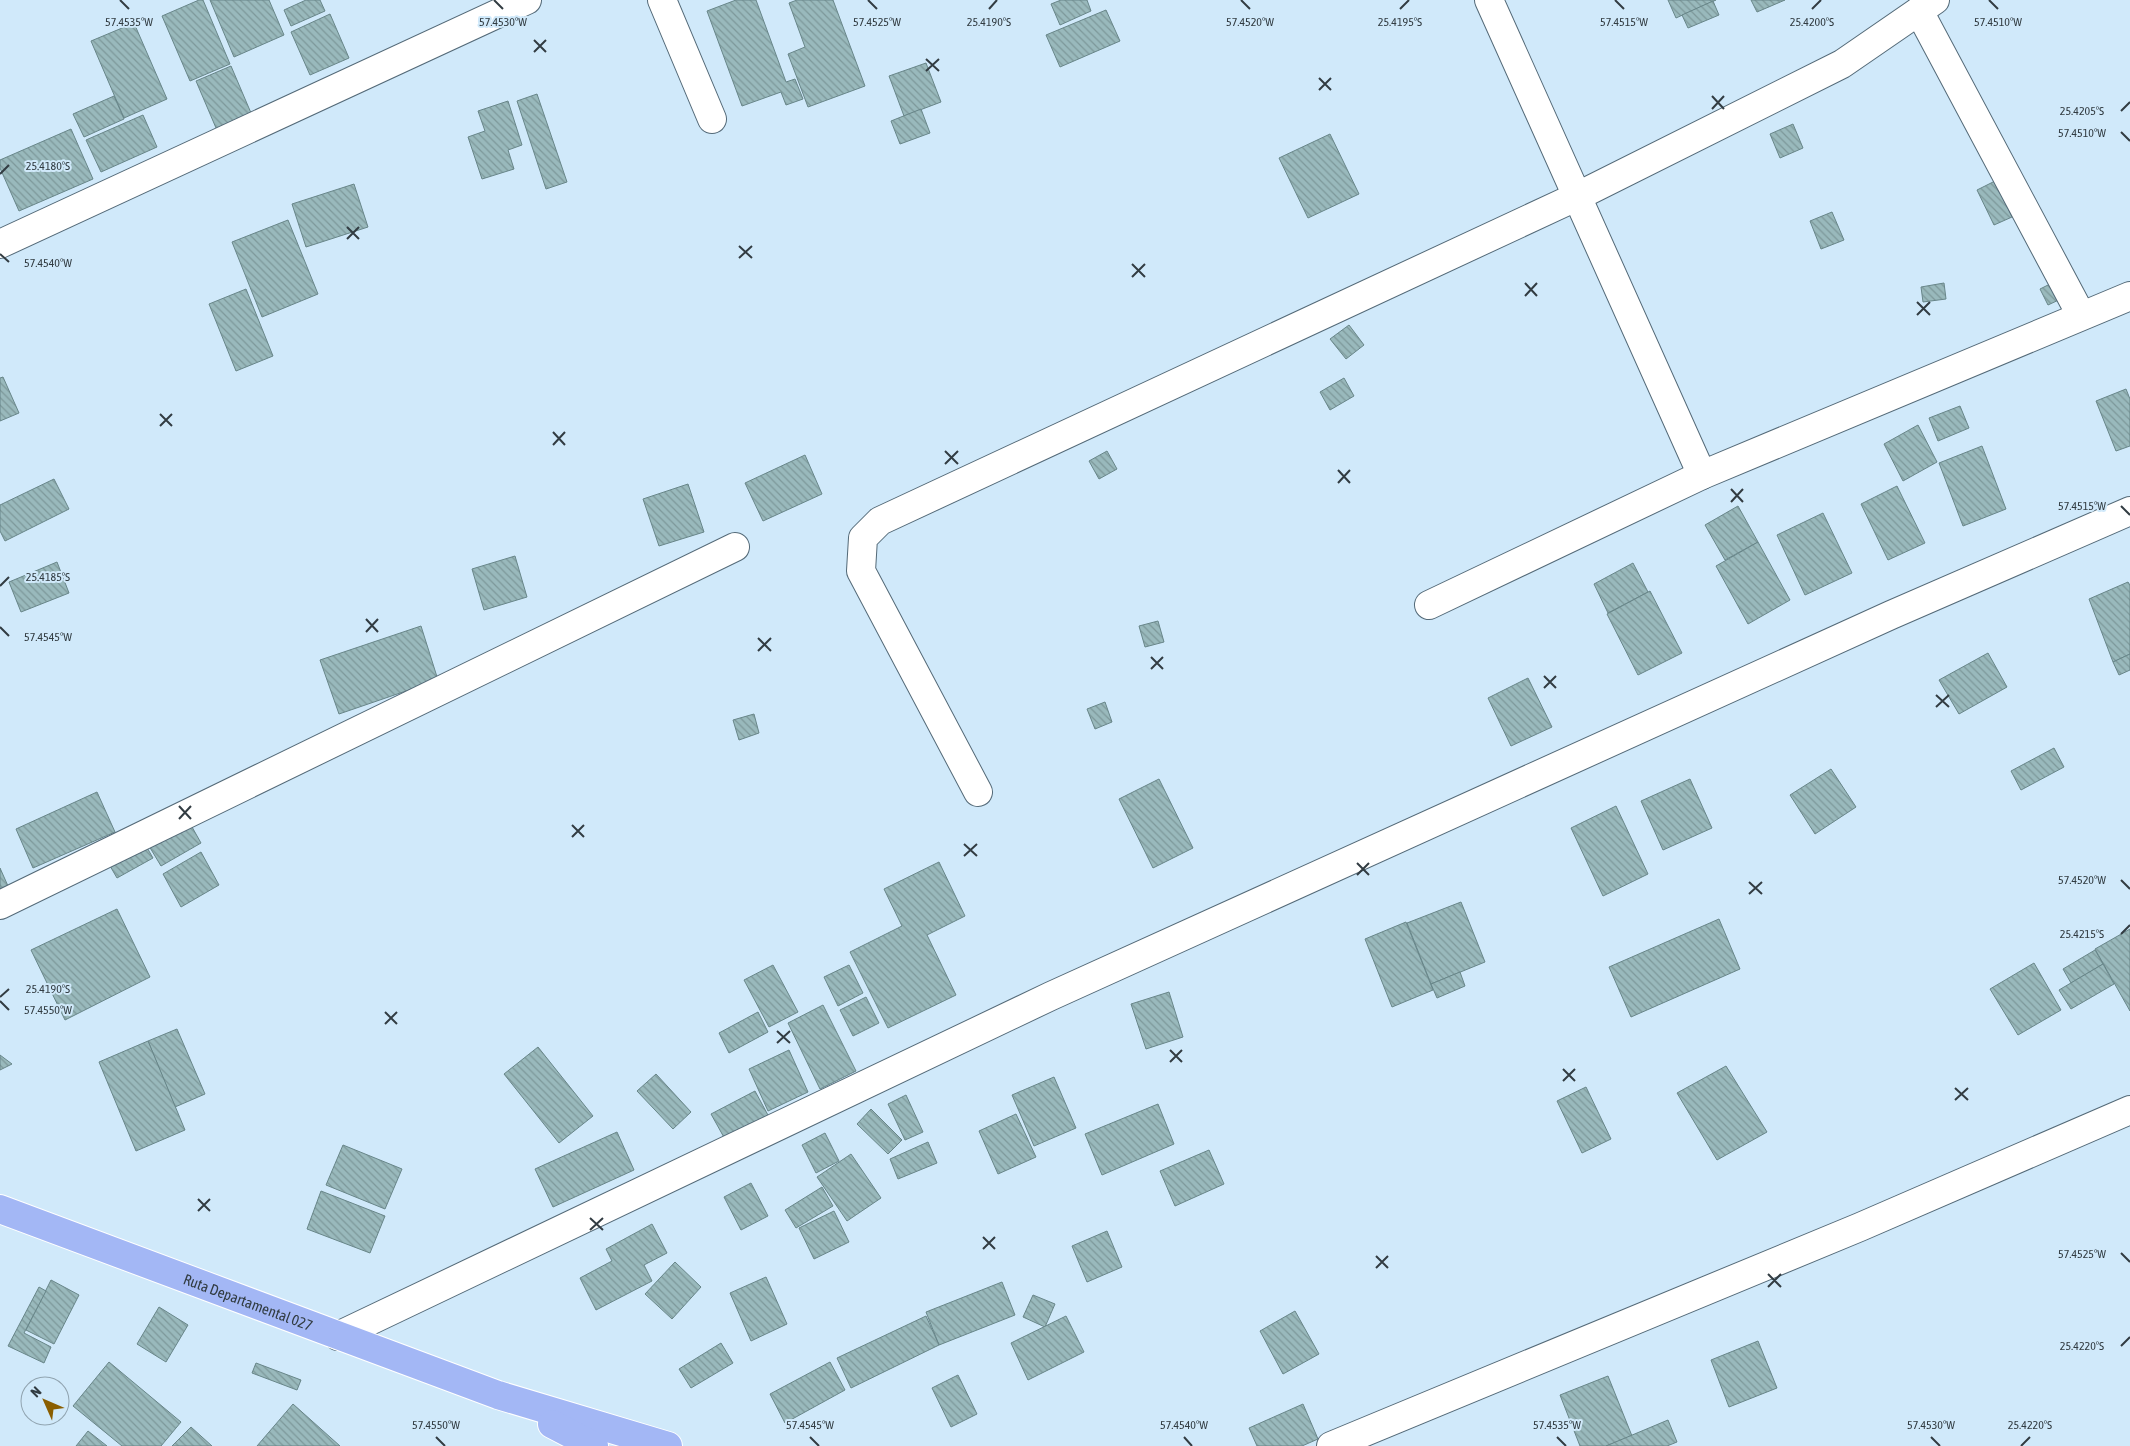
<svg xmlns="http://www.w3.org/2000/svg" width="2130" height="1446" font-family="'Asap Condensed',sans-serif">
  <defs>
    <pattern id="building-back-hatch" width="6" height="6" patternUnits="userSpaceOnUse" patternTransform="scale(1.25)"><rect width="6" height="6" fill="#99b9bc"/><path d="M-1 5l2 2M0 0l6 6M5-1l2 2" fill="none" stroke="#7d989a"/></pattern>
  </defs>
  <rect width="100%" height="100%" fill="#d0e9fa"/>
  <!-- building -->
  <g fill="url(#building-back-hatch)" stroke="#688689">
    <path d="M199,0H203L230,64L190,81L162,16Z"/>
    <path d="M210,0H269L284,35L234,57Z"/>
    <path d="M306,0H320L325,11L291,26L284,10Z"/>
    <path d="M736,0H756L786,82L795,79L803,99L786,105L781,92L742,106L707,11Z"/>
    <path d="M797,0H833L865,86L808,107L788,54L805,47L789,3Z"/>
    <path d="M1061,0H1087L1091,11L1060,25L1051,4Z"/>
    <path d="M1668,0H1716L1676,18Z"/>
    <path d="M1751,0H1785L1757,12Z"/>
    <path d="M1713,1L1719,15L1688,28L1682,15Z"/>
    <path d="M1106,10L1120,41L1060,67L1046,35Z"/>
    <path d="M330,14L349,58L310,75L291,32Z"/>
    <path d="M134,23L167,99L124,118L91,41Z"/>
    <path d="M926,63L941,102L904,116L889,76Z"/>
    <path d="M231,66L254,120L219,135L196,81Z"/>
    <path d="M537,94L567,182L546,189L517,101Z"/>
    <path d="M114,96L124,119L84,137L73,114Z"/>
    <path d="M508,101L522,145L508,150L514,169L482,179L468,137L485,131L478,111Z"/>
    <path d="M921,109L930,133L900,144L891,121Z"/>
    <path d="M143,115L157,147L101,172L86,140Z"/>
    <path d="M1793,124L1803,148L1780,158L1770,134Z"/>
    <path d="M71,129L93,179L19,211L0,168V160Z"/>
    <path d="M1330,134L1359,194L1308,218L1279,158Z"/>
    <path d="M1995,181L2012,217L1994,225L1977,190Z"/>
    <path d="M354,184L368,227L306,247L292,204Z"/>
    <path d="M1832,212L1844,240L1821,249L1810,221Z"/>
    <path d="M288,220L318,294L262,317L232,242Z"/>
    <path d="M2054,282L2063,298L2048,305L2040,289Z"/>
    <path d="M1944,283L1946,299L1923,302L1921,287Z"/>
    <path d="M246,289L273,356L236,371L209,304Z"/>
    <path d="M1349,325L1364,345L1346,359L1330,339Z"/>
    <path d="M3,377L19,413L0,421V378Z"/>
    <path d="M1344,378L1354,396L1330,410L1320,392Z"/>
    <path d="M2126,389L2130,399V446L2116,451L2096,401Z"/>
    <path d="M1960,406L1969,428L1938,441L1929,418Z"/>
    <path d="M1918,425L1937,462L1903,481L1884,444Z"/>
    <path d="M1982,446L2006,509L1963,526L1939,463Z"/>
    <path d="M1107,451L1117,469L1099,479L1089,461Z"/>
    <path d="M805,455L822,494L763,521L745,483Z"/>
    <path d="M54,479L69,509L5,541L0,531V505Z"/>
    <path d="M688,484L704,532L659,546L643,499Z"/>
    <path d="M1897,486L1925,543L1888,560L1861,504Z"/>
    <path d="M1738,506L1758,542L1725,560L1705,525Z"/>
    <path d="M1823,513L1852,573L1805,595L1777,535Z"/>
    <path d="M1758,542L1790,600L1748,624L1716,566Z"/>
    <path d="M515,556L527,597L484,610L472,569Z"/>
    <path d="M57,562L69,593L21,612L9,582Z"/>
    <path d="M1633,563L1648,592L1608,613L1594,584Z"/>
    <path d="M2128,582L2130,585V654L2113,662L2089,599Z"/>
    <path d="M1650,591L1682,653L1638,675L1607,614Z"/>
    <path d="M1158,621L1164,642L1145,647L1139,626Z"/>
    <path d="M421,626L438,680L339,714L320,660Z"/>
    <path d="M1988,653L2007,687L1959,714L1939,680Z"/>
    <path d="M2130,654V670L2119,675L2113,662Z"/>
    <path d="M1528,678L1552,727L1511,746L1488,698Z"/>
    <path d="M1105,702L1112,722L1095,729L1087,709Z"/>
    <path d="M754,714L759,733L739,740L733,720Z"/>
    <path d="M2054,748L2064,767L2021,790L2011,771Z"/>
    <path d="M1831,769L1856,807L1815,834L1790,795Z"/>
    <path d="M1159,779L1193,848L1153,868L1119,799Z"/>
    <path d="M1690,779L1712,828L1663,850L1641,801Z"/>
    <path d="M97,792L115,832L33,868L16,829Z"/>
    <path d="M1616,806L1648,874L1603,896L1571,828Z"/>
    <path d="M187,818L201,843L161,866L146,841Z"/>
    <path d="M142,839L153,858L117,878L106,859Z"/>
    <path d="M201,852L219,885L181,907L163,874Z"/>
    <path d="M939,862L965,916L927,935L956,995L888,1028L850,952L902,926L884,889Z"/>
    <path d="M0,868L8,886L0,889Z"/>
    <path d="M1461,902L1485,962L1431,984L1407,923Z"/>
    <path d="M117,909L150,977L65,1020L31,950Z"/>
    <path d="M1719,919L1740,969L1631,1017L1609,967Z"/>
    <path d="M1406,922L1433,990L1392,1007L1365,939Z"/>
    <path d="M2130,929V1011L2095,949Z"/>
    <path d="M2095,950L2103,964L2071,983L2063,969Z"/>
    <path d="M2034,963L2061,1010L2018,1035L1990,989Z"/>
    <path d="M2103,964L2114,984L2071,1009L2059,990Z"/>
    <path d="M773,965L798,1012L769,1027L744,980Z"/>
    <path d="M849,965L863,993L838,1006L824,977Z"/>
    <path d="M1460,972L1465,986L1437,998L1431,984Z"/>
    <path d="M1169,992L1183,1037L1146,1049L1131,1004Z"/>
    <path d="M866,997L879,1023L853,1036L840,1010Z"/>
    <path d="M823,1005L856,1071L820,1089L788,1023Z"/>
    <path d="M758,1012L768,1032L729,1053L719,1033Z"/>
    <path d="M177,1029L205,1094L175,1107L148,1041Z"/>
    <path d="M148,1041L185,1130L136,1151L99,1062Z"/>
    <path d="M538,1047L593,1116L559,1143L504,1074Z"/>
    <path d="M789,1050L808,1092L768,1111L749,1069Z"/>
    <path d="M0,1055L12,1064L0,1070Z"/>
    <path d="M1726,1066L1767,1132L1717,1160L1677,1093Z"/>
    <path d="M656,1074L691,1112L673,1129L637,1091Z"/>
    <path d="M1054,1077L1076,1128L1034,1146L1012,1095Z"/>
    <path d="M1586,1087L1611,1139L1582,1153L1557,1101Z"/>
    <path d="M755,1091L769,1117L726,1141L711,1114Z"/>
    <path d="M906,1095L923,1132L905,1140L888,1104Z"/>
    <path d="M1158,1104L1174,1144L1102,1175L1085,1134Z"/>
    <path d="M871,1109L902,1140L888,1154L857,1124Z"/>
    <path d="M1016,1114L1036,1157L998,1174L979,1131Z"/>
    <path d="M617,1132L634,1170L553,1207L535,1169Z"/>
    <path d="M825,1133L839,1161L816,1173L802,1145Z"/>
    <path d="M928,1142L937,1163L898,1179L890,1159Z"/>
    <path d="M343,1145L402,1169L385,1209L326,1185Z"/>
    <path d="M1209,1150L1224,1184L1175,1206L1160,1171Z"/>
    <path d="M851,1154L881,1198L847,1221L817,1177Z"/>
    <path d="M751,1183L768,1216L741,1230L724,1197Z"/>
    <path d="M822,1187L833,1206L796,1228L785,1210Z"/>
    <path d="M321,1191L385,1216L370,1253L307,1229Z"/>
    <path d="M834,1211L849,1242L814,1259L799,1228Z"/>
    <path d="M652,1224L667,1253L644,1265L652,1281L596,1310L580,1278L612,1261L606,1249Z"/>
    <path d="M1107,1231L1122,1267L1087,1282L1072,1246Z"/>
    <path d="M675,1262L701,1287L672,1319L645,1294Z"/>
    <path d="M766,1277L787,1324L751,1341L730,1293Z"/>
    <path d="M51,1280L79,1295L54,1344L26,1330Z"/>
    <path d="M1002,1282L1015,1315L939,1345L926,1312Z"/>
    <path d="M39,1287L46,1291L24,1333L51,1347L44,1363L8,1346Z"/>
    <path d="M1033,1295L1055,1304L1045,1327L1023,1317Z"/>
    <path d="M159,1307L188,1325L166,1362L137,1344Z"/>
    <path d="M1295,1311L1319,1354L1283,1374L1260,1331Z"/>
    <path d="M926,1316L939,1345L851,1388L837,1358Z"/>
    <path d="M1066,1316L1084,1352L1028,1380L1011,1343Z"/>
    <path d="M1758,1341L1777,1388L1729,1407L1711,1360Z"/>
    <path d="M721,1343L733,1363L691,1388L679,1369Z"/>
    <path d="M109,1362L181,1422L161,1446H122L73,1406Z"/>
    <path d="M830,1362L845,1390L785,1423L770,1394Z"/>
    <path d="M256,1363L301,1380L297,1390L252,1373Z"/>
    <path d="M958,1375L977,1414L951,1427L932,1388Z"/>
    <path d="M1608,1376L1632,1436L1606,1446H1580L1560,1395Z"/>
    <path d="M293,1404L340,1446H257Z"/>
    <path d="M1303,1404L1318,1439L1302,1446H1257L1249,1428Z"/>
    <path d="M1668,1420L1677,1442L1667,1446H1606Z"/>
    <path d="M191,1427L212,1446H172Z"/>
    <path d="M88,1431L107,1446H76Z"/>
  </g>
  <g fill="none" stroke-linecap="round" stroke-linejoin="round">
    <defs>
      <g id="minor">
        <path d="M662,0L712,119"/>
        <path d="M1489,0L1702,475"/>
        <path d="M1919,11L2081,315"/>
        <path d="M0,244L527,0"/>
        <path d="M1429,605L1702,475L2130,296"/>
        <path d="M978,792L861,571L863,538L880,521L1578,196L1842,64L1935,0"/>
        <path d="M0,905L735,547"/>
        <path d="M338,1336L1051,996L1891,615L2130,511"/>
        <path d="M1331,1446L1860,1227L2130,1110"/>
      </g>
      <g id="major">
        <path id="s1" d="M0,1209L498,1395L668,1446"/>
        <path d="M552,1424L594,1446"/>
      </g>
    </defs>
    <!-- minor casing -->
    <use href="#minor" stroke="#546a78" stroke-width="30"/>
    <!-- major casing -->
    <use href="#major" stroke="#fff" stroke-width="30"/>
    <!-- minor -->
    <use href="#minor" stroke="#fff" stroke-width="28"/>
    <!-- major -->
    <use href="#major" stroke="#a3b7f5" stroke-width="28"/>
  </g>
  <!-- ticks -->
  <path fill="none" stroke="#323c42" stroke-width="2" d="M120,0L129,9M494,0L503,9M868,0L877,9M1241,0L1250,9M1615,0L1624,9M1989,0L1998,9M989,9L997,0M1400,9L1409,0M1812,9L1821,0M534,40L546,52M534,52L546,40M926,59L939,71M926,71L939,59M1319,78L1331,90M1319,90L1331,78M1712,96L1724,109M1712,109L1724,96M2121,111L2130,102M2121,132L2130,141M0,174L9,165M347,227L359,239M347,239L359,227M739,246L752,258M0,254L9,262M739,258L752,246M1132,264L1145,277M1132,277L1145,264M1525,283L1537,296M1525,296L1537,283M1917,302L1930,315M1917,315L1930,302M160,414L172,426M160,426L172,414M553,432L565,445M553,445L565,432M945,451L958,464M945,464L958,451M1338,470L1350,483M1338,483L1350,470M1731,489L1743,502M1731,502L1743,489M2121,506L2130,515M0,586L9,577M366,619L378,632M0,627L9,636M366,632L378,619M758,638L771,651M758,651L771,638M1151,657L1163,669M1151,669L1163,657M1544,676L1556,688M1544,688L1556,676M1936,695L1949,707M1936,707L1949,695M179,806L191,819M179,819L191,806M572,825L584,837M572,837L584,825M964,844L977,856M964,856L977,844M1357,863L1369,875M1357,875L1369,863M2121,880L2130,889M1749,882L1762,894M1749,894L1762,882M2121,934L2130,925M0,997L9,989M0,1001L9,1010M385,1012L397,1024M385,1024L397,1012M777,1031L790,1043M777,1043L790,1031M1170,1050L1182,1062M1170,1062L1182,1050M1563,1069L1575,1081M1563,1081L1575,1069M1955,1088L1968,1100M1955,1100L1968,1088M198,1199L210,1211M198,1211L210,1199M590,1218L603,1230M590,1230L603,1218M983,1237L995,1249M983,1249L995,1237M2121,1253L2130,1262M1376,1256L1388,1268M1376,1268L1388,1256M1768,1274L1781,1287M1768,1287L1781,1274M2121,1346L2130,1337M436,1437L445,1446M810,1437L819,1446M1184,1437L1192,1446M1557,1437L1566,1446M1931,1437L1940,1446M2021,1446L2030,1437"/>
  <g text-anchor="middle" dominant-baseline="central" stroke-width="4" stroke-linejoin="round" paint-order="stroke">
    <!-- street labels -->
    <g font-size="15" fill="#323c42" stroke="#d0e9fa">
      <text stroke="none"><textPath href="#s1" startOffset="265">Ruta Departamental 027</textPath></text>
    </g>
  </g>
  <g font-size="12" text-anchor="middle" fill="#323c42" stroke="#d0e9fa" stroke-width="4" stroke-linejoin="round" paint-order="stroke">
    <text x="1998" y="26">57.4510°W</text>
    <text x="129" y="26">57.4535°W</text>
    <text x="503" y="26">57.4530°W</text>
    <text x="1250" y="26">57.4520°W</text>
    <text x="1624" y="26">57.4515°W</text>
    <text x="877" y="26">57.4525°W</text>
    <text x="989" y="26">25.4190°S</text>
    <text x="1400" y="26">25.4195°S</text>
    <text x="1812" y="26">25.4200°S</text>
    <text x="2082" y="115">25.4205°S</text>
    <text x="2082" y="137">57.4510°W</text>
    <text x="48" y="170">25.4180°S</text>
    <text x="48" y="267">57.4540°W</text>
    <text x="2082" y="510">57.4515°W</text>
    <text x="48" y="581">25.4185°S</text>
    <text x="48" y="641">57.4545°W</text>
    <text x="2082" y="884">57.4520°W</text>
    <text x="2082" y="938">25.4215°S</text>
    <text x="48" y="993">25.4190°S</text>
    <text x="48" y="1014">57.4550°W</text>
    <text x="2082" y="1258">57.4525°W</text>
    <text x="2082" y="1350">25.4220°S</text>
    <text x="436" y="1429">57.4550°W</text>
    <text x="810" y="1429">57.4545°W</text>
    <text x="1184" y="1429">57.4540°W</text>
    <text x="1557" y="1429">57.4535°W</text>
    <text x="1931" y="1429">57.4530°W</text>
    <text x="2030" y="1429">25.4220°S</text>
  </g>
  <!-- north arrow -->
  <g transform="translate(45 1401) rotate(315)"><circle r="24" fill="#d0e9fa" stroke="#91a4b0"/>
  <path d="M0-4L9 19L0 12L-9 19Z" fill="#8a5e00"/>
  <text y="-8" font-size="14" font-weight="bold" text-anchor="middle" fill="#323c42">N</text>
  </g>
</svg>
